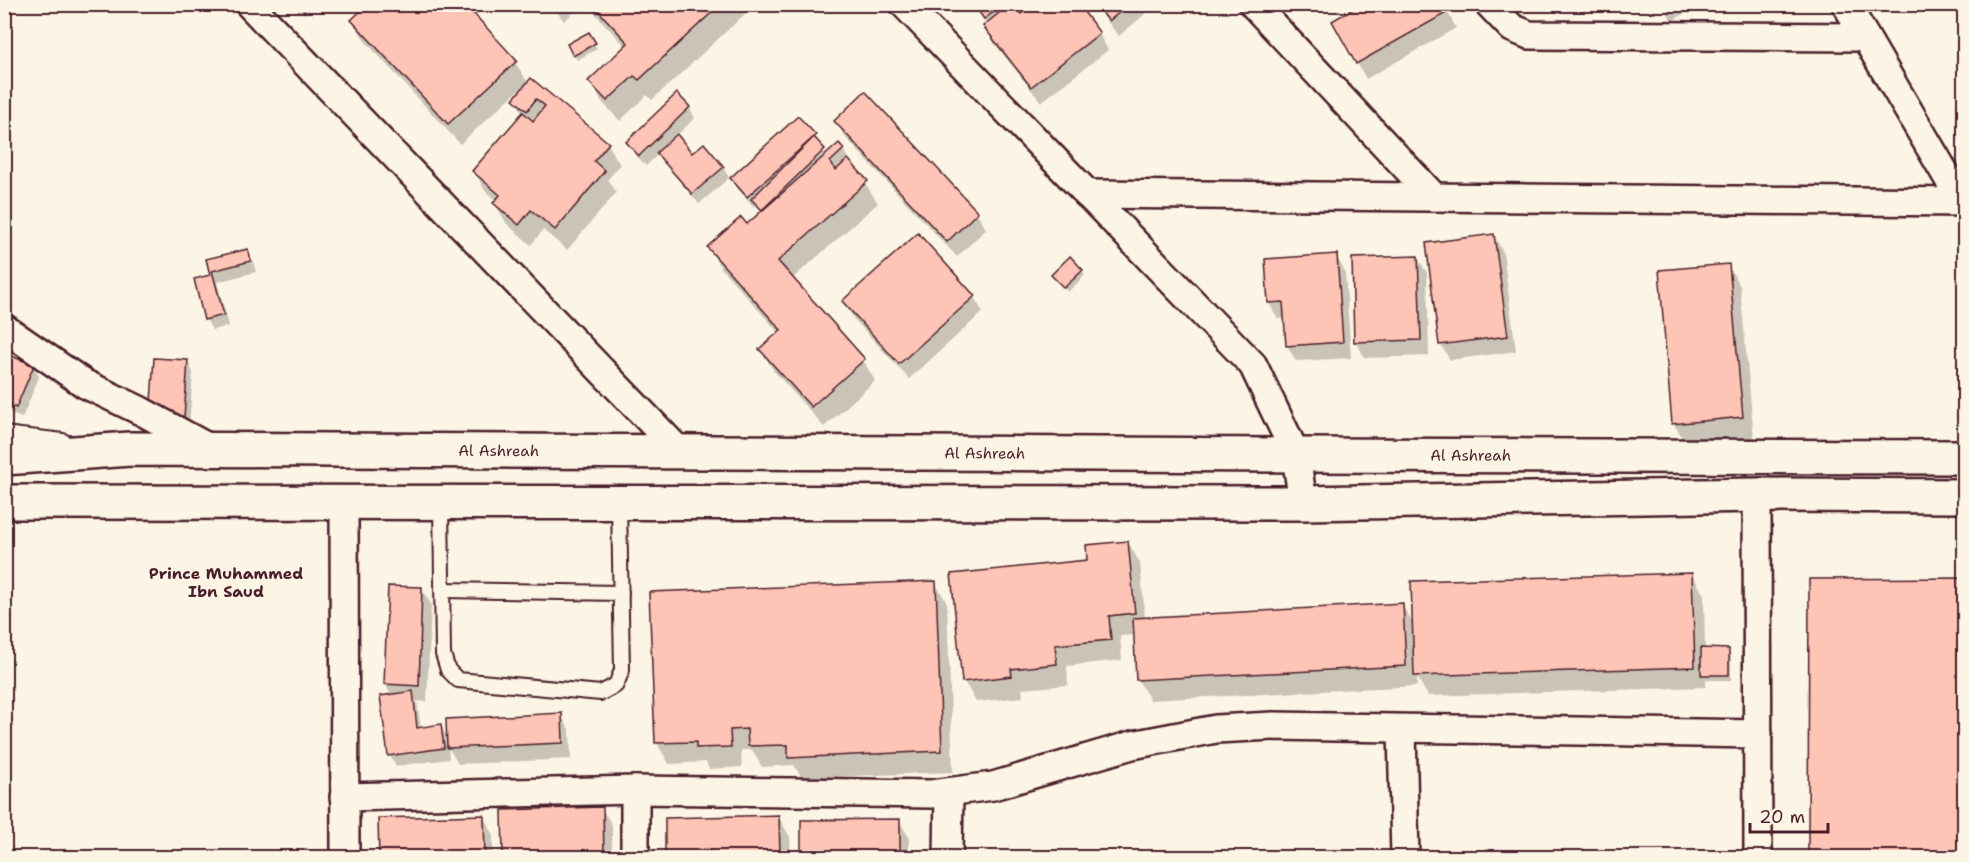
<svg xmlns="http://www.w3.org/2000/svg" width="1969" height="862" font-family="'Shantell Sans',sans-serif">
  <rect width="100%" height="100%" fill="#fcf5e5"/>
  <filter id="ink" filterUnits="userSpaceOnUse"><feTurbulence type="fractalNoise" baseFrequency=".0167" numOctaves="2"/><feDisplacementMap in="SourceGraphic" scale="12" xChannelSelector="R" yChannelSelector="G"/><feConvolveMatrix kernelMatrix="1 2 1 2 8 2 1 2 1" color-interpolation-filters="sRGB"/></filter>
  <g filter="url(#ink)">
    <!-- shadow -->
    <g fill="#0003">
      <path d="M295,4H314L304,14Z"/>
      <path d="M352,4H361L356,9Z"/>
      <path d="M551,4H583L564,21Z"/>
      <path d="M586,4H739L745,14L652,100L647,95L620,121L602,102L590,81L626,47Z"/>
      <path d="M973,4H1076L1099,34L1108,50L1041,102L994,43L985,27L987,25Z"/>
      <path d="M1093,4H1157L1119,36Z"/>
      <path d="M1443,4L1456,28L1366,79L1334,22Z"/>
      <path d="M1531,4H1545L1535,11Z"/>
      <path d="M1663,4H1700L1672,21Z"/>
      <path d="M353,21L515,62L528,83L608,144L620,165L608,179L616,193L567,250L543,230L531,245L507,224L495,204L497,201L486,192L474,171L523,114L515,99L524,89L522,87L460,144L365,41Z"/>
      <path d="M588,34L597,49L577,60L569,45Z"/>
      <path d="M865,93L977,213L986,229L957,257L845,137L836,121Z"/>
      <path d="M689,107L695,118L676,136L692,155L723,167L729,178L699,204L664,163L658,154L646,166L634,153L628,142Z"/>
      <path d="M798,118L827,156L843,150L878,203L792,279L863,360L875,381L824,427L773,370L761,349L779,333L721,268L709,248L747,226L762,213L756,204L754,207L738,189L732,178Z"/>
      <path d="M1494,236L1503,252L1516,351L1450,360L1440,344Z"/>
      <path d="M247,250L253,261L256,272L217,282L229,326L212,330L206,319L212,276L208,260Z"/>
      <path d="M1336,256L1345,272L1351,358L1296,361L1287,345L1285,318L1278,319L1269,303Z"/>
      <path d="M1417,257L1427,273L1429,356L1365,358L1356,342Z"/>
      <path d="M1728,265L1740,286L1754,438L1686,444L1674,424Z"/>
      <path d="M1082,271L1085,275L1068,292L1053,275Z"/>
      <path d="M973,296L983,312L909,379L853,318L844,302Z"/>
      <path d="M4,354L33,366L39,377L22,418L4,411Z"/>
      <path d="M187,361L193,372L189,428L158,426Z"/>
      <path d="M1128,542L1140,563L1145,618L1402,605L1414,625L1692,574L1704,595L1705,650H1728L1731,655V680H1706V687L1428,696L1417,677V686L1150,700L1138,680L1135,635L1120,636L1122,660L1067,666L1068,685L1022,689L1023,697L976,702L964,681L1089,562Z"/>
      <rect x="1810" y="580" width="154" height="278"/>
      <path d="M935,582L947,603L953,772L802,778L794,765L762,767L752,750H741L742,767L709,769L706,762L669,764L657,743L651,594Z"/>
      <path d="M421,588L431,604L427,702L417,701L421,729L440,726L448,739L561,715L570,731L571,759L458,764L448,747L449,759L396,766L390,756L392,696L385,684Z"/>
      <path d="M602,809L612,825V858H505Z"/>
      <path d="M778,816L790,837L791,858H667Z"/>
      <path d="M483,817L493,833V858H380Z"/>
      <path d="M899,821L909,837V858H803Z"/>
    </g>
    <!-- building -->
    <g fill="#fec4b6" stroke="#4a1f2b" stroke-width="1.5">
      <path d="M368,4H465L517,61L448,124L351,20Z"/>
      <path d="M592,4H721L639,80L634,76L607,101L588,81L628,43Z"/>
      <path d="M973,4H1005L984,19Z"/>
      <path d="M1010,4H1013L1021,14L1033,4H1078L1100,33L1031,87L983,26Z"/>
      <path d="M1095,4H1129L1109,21Z"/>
      <path d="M1361,4H1444L1448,12L1356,64L1332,21Z"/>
      <path d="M589,32L596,43L573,56L567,44Z"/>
      <path d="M531,78L609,143L594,161L605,171L555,230L531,210L519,225L493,203L500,195L472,171L523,112L533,121L545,106L536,99L527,111L513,99Z"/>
      <path d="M865,91L978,212L947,242L834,121Z"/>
      <path d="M677,93L690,107L639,156L626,142Z"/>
      <path d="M798,116L816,135L747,197L730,178Z"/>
      <path d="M677,134L692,153L704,143L724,167L692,194L656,153Z"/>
      <path d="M814,137L825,149L762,210L751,199Z"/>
      <path d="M839,143L844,149L830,162L836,170L848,159L868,181L778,261L865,359L811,407L759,349L781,330L707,247L741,217L747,224Z"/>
      <path d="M918,233L975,296L899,364L842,301Z"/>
      <path d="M1494,234L1508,336L1439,345L1426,243Z"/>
      <path d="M248,249L251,261L212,271L224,315L204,320L194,279L210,275L206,259Z"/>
      <path d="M1337,254L1343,342L1286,346L1283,302L1268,303L1265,259Z"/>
      <path d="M1070,256L1083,270L1064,288L1051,275Z"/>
      <path d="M1418,256L1421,340L1354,342L1352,258Z"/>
      <path d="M1729,264L1743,417L1672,424L1659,270Z"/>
      <path d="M4,353L34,365L16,408L4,403Z"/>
      <path d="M154,358L188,360L184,418L150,416Z"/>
      <path d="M1128,541L1135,613L1109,616L1111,640L1055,645L1057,664L1011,669L1012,676L962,682L951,574L1087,560L1086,545Z"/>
      <path d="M1692,573L1695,667L1414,676L1411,581Z"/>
      <path d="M1964,578V858H1808L1809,579Z"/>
      <path d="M936,581L942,751L788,758V745L748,746L747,729L730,730L731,747L696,748V742L655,743L649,592Z"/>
      <path d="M388,586L422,587L419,686L384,684Z"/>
      <path d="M1403,603L1406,666L1136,680L1133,618Z"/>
      <path d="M1701,648L1729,649V675H1701Z"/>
      <path d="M413,691L417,728L441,724L444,748L388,756L380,696Z"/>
      <path d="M562,713L563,743L447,748L446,719Z"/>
      <path d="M603,807L604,858H503L502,810Z"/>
      <path d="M484,815L485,858H379L378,818Z"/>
      <path d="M779,815L780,858H665V818Z"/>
      <path d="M900,819V858H801V820Z"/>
    </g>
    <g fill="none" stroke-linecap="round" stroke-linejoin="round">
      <defs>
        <g id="lane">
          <path d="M4,434L63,441"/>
          <path d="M441,502L443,654L448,670L458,680L601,693L616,685L622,670L619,503"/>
          <path d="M442,590L621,593"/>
        </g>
        <g id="street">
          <path d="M249,4L680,452"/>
          <path d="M904,4L1253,365L1296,455L1303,503"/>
          <path d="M1253,4L1434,197"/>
          <path d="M1489,4L1512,28L1529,35L1865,37"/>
          <path d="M1846,4L1962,202"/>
          <path d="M1087,194L1964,202"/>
          <path d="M4,328L85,384L141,411L211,449"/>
          <path d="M1757,495L1758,858"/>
          <path d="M344,502L345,858"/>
          <path d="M1402,729L1405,858"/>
          <path d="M635,790V858"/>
          <path d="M344,797L635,790L931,794L993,786L1132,745L1216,729L1273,726L1758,734"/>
          <path d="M948,858L949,792"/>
        </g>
        <g id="secondary">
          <path id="s1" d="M4,458L130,449L1296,455L1964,457"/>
          <path d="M4,502L1303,503L1757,495L1964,496"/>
        </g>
      </defs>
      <!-- lane casing -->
      <use href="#lane" stroke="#4a1f2b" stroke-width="18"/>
      <!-- street casing -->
      <use href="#street" stroke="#4a1f2b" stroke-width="32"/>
      <!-- secondary casing -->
      <use href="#secondary" stroke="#4a1f2b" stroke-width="38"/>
      <!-- lane -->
      <use href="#lane" stroke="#fcf5e5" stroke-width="14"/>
      <!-- street -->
      <use href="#street" stroke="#fcf5e5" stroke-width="27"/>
      <!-- secondary -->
      <use href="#secondary" stroke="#fcf5e5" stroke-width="33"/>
    </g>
  </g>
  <g text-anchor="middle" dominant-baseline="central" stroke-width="4.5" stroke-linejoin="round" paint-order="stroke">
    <!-- street labels -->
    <g font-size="15" fill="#4a1f2b" stroke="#fcf5e5">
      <text stroke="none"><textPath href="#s1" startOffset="495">Al Ashreah</textPath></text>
      <text stroke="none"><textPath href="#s1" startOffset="981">Al Ashreah</textPath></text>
      <text stroke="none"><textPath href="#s1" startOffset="1467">Al Ashreah</textPath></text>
    </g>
    <!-- neighbourhood labels -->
    <g font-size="16" font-weight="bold" fill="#4a1f2b" stroke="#fcf5e5">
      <text x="226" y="573">Prince Muhammed<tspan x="226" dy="18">Ibn Saud</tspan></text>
    </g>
  </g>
  <!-- margin -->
  <rect width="1969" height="862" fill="none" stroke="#fcf5e5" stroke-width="24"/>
  <rect x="12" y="12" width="1945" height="838" fill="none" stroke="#4a1f2b" stroke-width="2" filter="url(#ink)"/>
  <!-- scale -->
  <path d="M1750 823v9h78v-9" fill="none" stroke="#4a1f2b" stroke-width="3"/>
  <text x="1759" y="823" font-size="18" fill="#4a1f2b" stroke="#fcf5e5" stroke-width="4.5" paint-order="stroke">20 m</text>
</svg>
